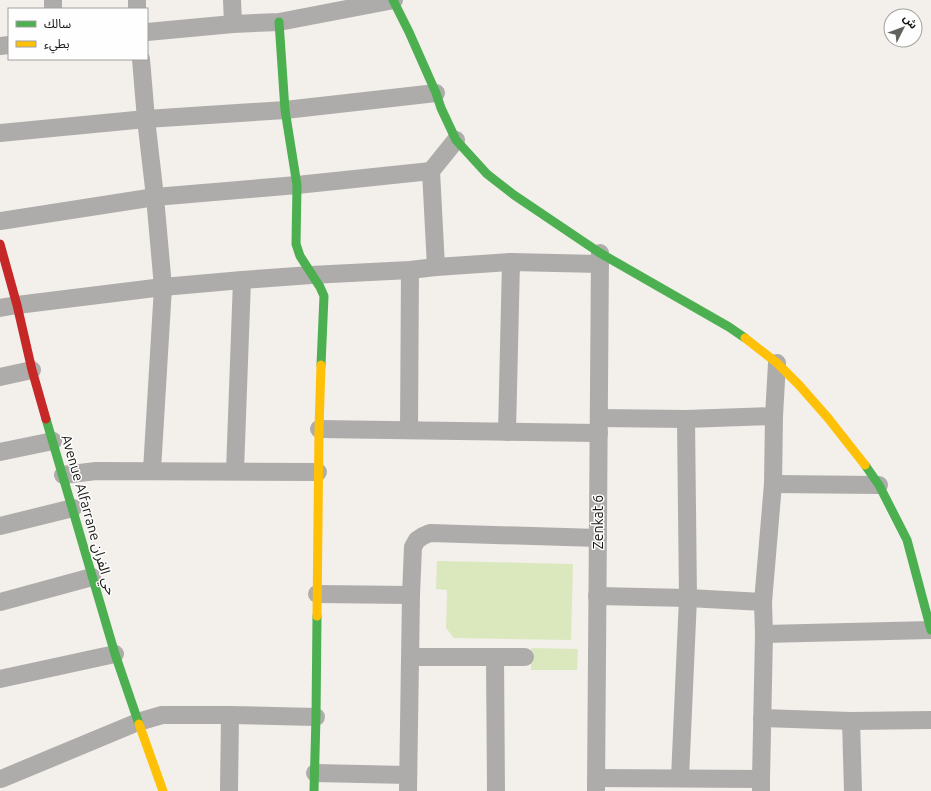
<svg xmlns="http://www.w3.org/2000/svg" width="931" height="791" font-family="Ubuntu,'Noto Sans Arabic',sans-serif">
  <rect width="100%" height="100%" fill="#f3efea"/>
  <!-- green -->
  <g fill="#dbe8be">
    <path d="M437,561L573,564L571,640L454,638L446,628L447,590L436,589Z"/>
    <path d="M531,648L578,649L577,670H531Z"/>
  </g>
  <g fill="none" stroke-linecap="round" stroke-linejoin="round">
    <!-- street -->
    <g stroke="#aeacab" stroke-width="18">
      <path d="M53,0V9"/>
      <path d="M137,0V9"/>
      <path d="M232,0L233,24"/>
      <path d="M147,32L233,24L279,22L394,0"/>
      <path d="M0,46L9,45"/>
      <path d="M141,59L146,119L155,197L163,287L152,470"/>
      <path d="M0,133L146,119L285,110L436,93"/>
      <path d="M0,221L155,197L297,185L431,171"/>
      <path d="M436,267L431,171L456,140"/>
      <path d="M0,308L17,305L163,287L242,280L311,275L410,270L436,267L511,262L600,264"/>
      <path d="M0,377L32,370"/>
      <path d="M599,418L686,419L774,416"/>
      <path d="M319,429L599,433"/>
      <path d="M409,430L410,270"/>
      <path d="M507,432L511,262"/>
      <path d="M0,452L53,441"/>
      <path d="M235,471L242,280"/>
      <path d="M63,475L96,471L318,472"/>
      <path d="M773,484L879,485"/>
      <path d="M0,526L73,508"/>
      <path d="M317,594L411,595"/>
      <path d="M597,596L688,598L763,602"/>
      <path d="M0,602L92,577"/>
      <path d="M764,634L931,630"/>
      <path d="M411,657H525"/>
      <path d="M495,657L496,791"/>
      <path d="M0,679L115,654"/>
      <path d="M762,718L851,721L931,720"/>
      <path d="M851,721L853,791"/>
      <path d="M315,773L408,775"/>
      <path d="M596,778L761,779"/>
      <path d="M680,778L688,598L686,419"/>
      <path d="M1,779L138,722L162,715H230L316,717"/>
      <path d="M229,791L230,715"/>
      <path d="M408,791L411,595L413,547L417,540L423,536L430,533L598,538"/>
      <path d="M596,791L600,253"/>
      <path d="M761,791V779L764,634L763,602L773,484L774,416L777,363"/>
    </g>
    <!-- fast -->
    <g stroke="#4caf50" stroke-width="9">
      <path d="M393,0L409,32L436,93L441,108L456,140L487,174L514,195L600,253L729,327L745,338"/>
      <path d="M279,22L285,110L297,185L296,244L300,256L320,287L324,296L321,365"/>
      <path d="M46,419L115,654L139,724"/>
      <path d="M865,465L879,485L907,540L931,630"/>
      <path d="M314,791L316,717L317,616"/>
    </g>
    <!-- slow -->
    <g stroke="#ffc107" stroke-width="9">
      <path d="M745,338L777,363L799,385L828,418L865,465"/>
      <path d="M317,616L319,429L321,365"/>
      <path d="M139,724L163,791"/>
    </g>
    <!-- jam -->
    <path stroke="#c62828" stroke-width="9" d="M0,244L17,305L32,370L46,419"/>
  </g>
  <g text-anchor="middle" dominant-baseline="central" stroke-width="3" stroke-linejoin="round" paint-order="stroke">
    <!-- street labels -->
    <g font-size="14" fill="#161410" stroke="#fefefe">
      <text transform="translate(89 515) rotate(74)">Avenue Alfarrane حي الفران</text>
      <text transform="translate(598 522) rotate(-90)">Zenkat 6</text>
    </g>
  </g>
  <!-- legend -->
  <rect x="8" y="8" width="140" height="52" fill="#fefefe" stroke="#a1a09f"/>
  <rect x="16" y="21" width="20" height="6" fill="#4caf50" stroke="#a1a09f"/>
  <text x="44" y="28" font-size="12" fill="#161410">سالك</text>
  <rect x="16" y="41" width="20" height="6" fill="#ffc107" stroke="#a1a09f"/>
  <text x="44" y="48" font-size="12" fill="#161410">بطيء</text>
  <!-- north arrow -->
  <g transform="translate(903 28) rotate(48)"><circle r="19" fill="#fefefe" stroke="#a1a09f"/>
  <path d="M0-3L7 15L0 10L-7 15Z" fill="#63615c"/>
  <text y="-6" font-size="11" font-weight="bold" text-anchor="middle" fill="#161410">ش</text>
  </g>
</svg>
